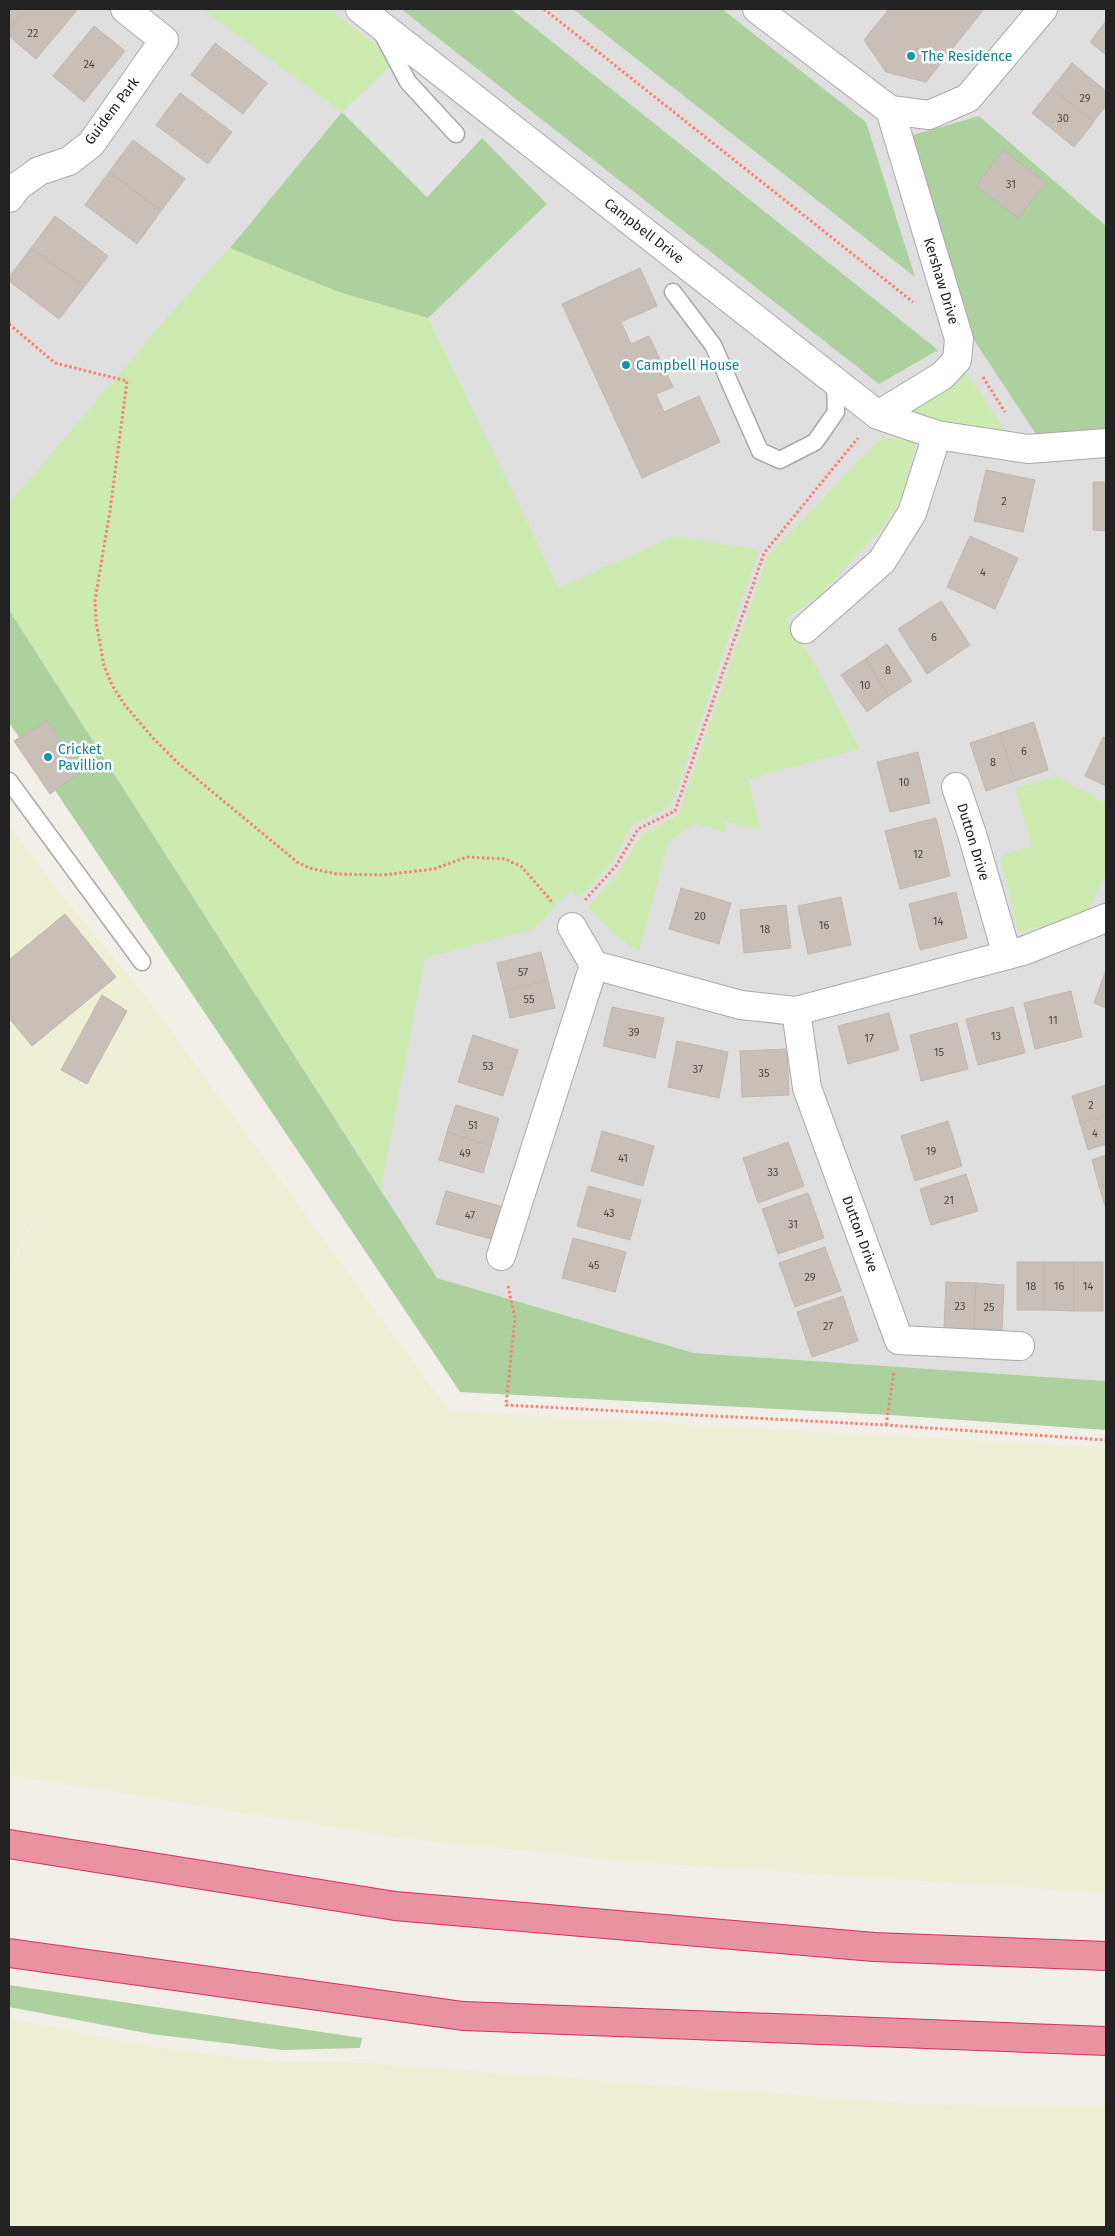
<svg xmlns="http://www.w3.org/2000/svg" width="1115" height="2236" font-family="'Fira Sans',sans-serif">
  <rect width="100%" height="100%" fill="#f2efe9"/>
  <!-- residential -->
  <path fill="#e0dfdf" d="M9,9H1106V1381L694,1353L437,1278L9,725Z"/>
  <!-- farmland -->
  <g fill="#eef0d5">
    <path d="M9,825L61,895L146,997L449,1411L1106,1448V1893L622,1861L403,1838L9,1775V1275L46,1193L9,1271Z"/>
    <path d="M9,2019L154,2047L273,2062L370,2063L910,2104L1106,2106V2227H9Z"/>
  </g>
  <!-- grass -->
  <g fill="#cdebb0">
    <path d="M202,9H330L385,52L390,67L342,112Z"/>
    <path d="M230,248L339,292L428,318L559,588L674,536L759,550L671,806L632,825L611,864L579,898L571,890L534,929L425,958L381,1189L9,610V503L183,299Z"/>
    <path d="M962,366L1008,435L963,429L901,414Z"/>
    <path d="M882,437L916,442L903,496L881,530L820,595L786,619L815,665L860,749L748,779L761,830L725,822L724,832L694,823L668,843L639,951L618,938L588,907L619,871L642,834L678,815L768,555Z"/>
    <path d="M1057,776L1106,804V872L1087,913L1018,933L1000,856L1032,846L1015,788Z"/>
  </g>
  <!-- forest -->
  <g fill="#add19e">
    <path d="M401,9H511L938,350L879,384Z"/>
    <path d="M573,9H722L866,122L915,277Z"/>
    <path d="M342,112L427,197L482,138L547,204L428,318L339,292L230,248Z"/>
    <path d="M979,116L1106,226V433L1036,434L972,337L913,135Z"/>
    <path d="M9,610L437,1278L694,1353L1106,1381V1430L890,1415L460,1392L9,722Z"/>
    <path d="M9,1985L362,2038L360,2048L282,2050L151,2034L9,2007Z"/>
  </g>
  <!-- parking -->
  <path fill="#e2e2e2" d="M396,48L482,138L427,197L342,112L390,67L385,52Z"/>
  <!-- building -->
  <g fill="#c7bfb8" stroke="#c4b6ab">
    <path d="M9,9H26L9,30Z"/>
    <path d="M26,9H78L36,59L9,36V30Z"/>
    <path d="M889,9H984L926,82L886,72L864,40Z"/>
    <path d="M1106,21V55L1090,42Z"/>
    <path d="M94,26L125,51L84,102L53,76Z"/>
    <path d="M215,43L267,83L243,114L191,75Z"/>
    <path d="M1072,63L1106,91V106L1093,122L1052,88Z"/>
    <path d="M1052,88L1094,122L1074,147L1032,113Z"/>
    <path d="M180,93L232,132L208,164L156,125Z"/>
    <path d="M133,140L185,179L161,211L109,172Z"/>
    <path d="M1003,150L1046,183L1018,218L976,186Z"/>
    <path d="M109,172L161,211L137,244L85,205Z"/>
    <path d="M55,216L108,256L84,287L31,248Z"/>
    <path d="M31,248L84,287L59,319L9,281V277Z"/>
    <path d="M640,268L657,306L621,322L631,344L649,336L673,387L656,394L664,412L699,396L720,442L642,478L562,304Z"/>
    <path d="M986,470L1035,480L1023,532L974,521Z"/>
    <path d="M1093,482H1106V531L1093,530Z"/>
    <path d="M970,536L1018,558L995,609L947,587Z"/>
    <path d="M941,601L970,645L927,674L898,629Z"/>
    <path d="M887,644L912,681L889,696L865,659Z"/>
    <path d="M865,659L889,696L867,712L841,675Z"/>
    <path d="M47,721L81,772L50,794L14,741Z"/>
    <path d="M1034,722L1048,770L1015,781L1000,733Z"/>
    <path d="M1000,733L1015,781L986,791L970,743Z"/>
    <path d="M1103,737L1106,738V786L1085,776Z"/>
    <path d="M918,752L930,803L890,812L877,762Z"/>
    <path d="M936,818L950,876L900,889L885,831Z"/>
    <path d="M681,888L731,903L719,944L669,929Z"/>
    <path d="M956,892L967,938L920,950L909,904Z"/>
    <path d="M841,897L851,945L808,954L798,906Z"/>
    <path d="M786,905L791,948L744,953L740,910Z"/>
    <path d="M65,914L116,977L32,1046L9,1018V960Z"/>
    <path d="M541,952L548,980L504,991L497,963Z"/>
    <path d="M1106,970V1008L1094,1003Z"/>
    <path d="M548,980L555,1008L510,1018L504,991Z"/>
    <path d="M1071,991L1082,1037L1035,1049L1024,1003Z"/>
    <path d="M102,995L127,1011L87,1084L61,1070Z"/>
    <path d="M612,1007L664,1018L655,1058L603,1046Z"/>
    <path d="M1013,1007L1025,1053L978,1065L966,1019Z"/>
    <path d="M889,1013L899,1050L848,1064L838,1026Z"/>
    <path d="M957,1023L968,1069L921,1081L910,1035Z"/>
    <path d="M473,1035L518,1050L503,1096L458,1082Z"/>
    <path d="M677,1041L728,1052L719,1098L668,1087Z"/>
    <path d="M787,1049L789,1095L742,1097L740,1051Z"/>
    <path d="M1106,1085V1115L1080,1123L1072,1096Z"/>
    <path d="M456,1105L499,1118L491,1146L447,1132Z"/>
    <path d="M1106,1115V1144L1088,1150L1080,1123Z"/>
    <path d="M948,1121L962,1166L915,1181L901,1136Z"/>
    <path d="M602,1131L654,1146L643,1186L591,1171Z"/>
    <path d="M447,1132L491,1146L483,1173L439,1160Z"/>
    <path d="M788,1142L804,1186L758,1203L743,1158Z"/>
    <path d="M1106,1155V1183L1099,1186L1092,1160Z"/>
    <path d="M966,1174L978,1211L931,1225L920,1189Z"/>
    <path d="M1106,1183V1209L1099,1186Z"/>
    <path d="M588,1186L641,1200L630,1240L577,1226Z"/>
    <path d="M446,1191L504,1207L495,1240L436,1224Z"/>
    <path d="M808,1193L824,1238L778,1254L762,1209Z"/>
    <path d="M573,1238L626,1252L615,1292L562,1278Z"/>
    <path d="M825,1247L841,1291L795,1307L779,1263Z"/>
    <rect x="1017" y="1262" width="27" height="48"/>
    <path d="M1044,1262H1074V1311L1044,1310Z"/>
    <rect x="1074" y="1262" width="29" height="49"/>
    <path d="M946,1282L976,1283L974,1329L944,1328Z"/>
    <path d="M976,1283L1004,1285L1002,1330L974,1329Z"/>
    <path d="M843,1296L858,1341L812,1357L797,1312Z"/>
  </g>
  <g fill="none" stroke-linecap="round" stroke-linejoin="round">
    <defs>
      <g id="service">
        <path d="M382,33L408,82L456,134"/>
        <path d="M673,292L713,345L760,451L780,460L815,442L836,412L835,381"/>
        <path d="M9,781L142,962"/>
      </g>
      <g id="minor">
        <path d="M360,9L878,415L937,435L1028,449L1106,443"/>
        <path d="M757,9L890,110"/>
        <path d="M9,198L18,186L39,171L69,161L91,144L164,40L125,9"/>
        <path d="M878,415L942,376L957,360L959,339L890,110L929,115L968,98L1043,9"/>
        <path d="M805,629L882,561L912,513L937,435"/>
        <path d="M956,787L972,834L1007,955"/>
        <path d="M572,927L594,965L741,1005L796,1011L1023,951L1106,918"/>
        <path d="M796,1011L807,1088L899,1340L1020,1346"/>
        <path d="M501,1256L594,965"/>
      </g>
      <g id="motorway">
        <path d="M9,1844L395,1906L874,1947L1106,1956"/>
        <path d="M9,1953L463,2016L1106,2041"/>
      </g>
    </defs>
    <!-- service casing -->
    <use href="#service" stroke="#a9a9a9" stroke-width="19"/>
    <!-- minor casing -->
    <use href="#minor" stroke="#a9a9a9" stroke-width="30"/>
    <!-- motorway casing -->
    <use href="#motorway" stroke="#dc2a67" stroke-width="30"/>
    <!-- path -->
    <g stroke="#fa8072" stroke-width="3" stroke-dasharray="2.5 2.5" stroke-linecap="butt">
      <path d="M544,9L913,302"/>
      <path d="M9,324L55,363L127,381L110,511L95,600L96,621L104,666L112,685L124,704L152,737L179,764L297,862L309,868L337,874L383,875L434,869L467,857L505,859L521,866L553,903"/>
      <path d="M983,377L1005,412"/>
      <path d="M585,900L616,866L638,829L675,811L764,553L858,438"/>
      <path d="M508,1286L515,1318L506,1405L886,1425L1106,1440"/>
      <path d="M886,1425L894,1371"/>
    </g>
    <!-- service -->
    <use href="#service" stroke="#fff" stroke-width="16"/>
    <!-- minor -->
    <use href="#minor" stroke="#fff" stroke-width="28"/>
    <!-- motorway -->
    <use href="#motorway" stroke="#e892a2" stroke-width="28"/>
  </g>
  <!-- markers -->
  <g fill="#0f9aa8" stroke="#fff" stroke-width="2">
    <circle cx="911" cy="56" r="5"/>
    <circle cx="626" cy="365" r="5"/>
    <circle cx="48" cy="757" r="5"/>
  </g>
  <g text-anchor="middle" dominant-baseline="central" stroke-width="5" stroke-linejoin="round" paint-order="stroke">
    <!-- number labels -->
    <g font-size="11" fill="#4b4948">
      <text x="33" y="33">22</text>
      <text x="89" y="64">24</text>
      <text x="1085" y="98">29</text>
      <text x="1063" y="118">30</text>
      <text x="1011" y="184">31</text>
      <text x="1004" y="501">2</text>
      <text x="983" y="572">4</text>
      <text x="934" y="637">6</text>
      <text x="888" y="670">8</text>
      <text x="865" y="685">10</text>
      <text x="1024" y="751">6</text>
      <text x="993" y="762">8</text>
      <text x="904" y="782">10</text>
      <text x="918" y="854">12</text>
      <text x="700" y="916">20</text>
      <text x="938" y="921">14</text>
      <text x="824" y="925">16</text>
      <text x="765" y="929">18</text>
      <text x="523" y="972">57</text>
      <text x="529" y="999">55</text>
      <text x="1053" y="1020">11</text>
      <text x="634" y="1032">39</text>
      <text x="996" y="1036">13</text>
      <text x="869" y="1038">17</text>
      <text x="939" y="1052">15</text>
      <text x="488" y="1066">53</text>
      <text x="698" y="1069">37</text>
      <text x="764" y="1073">35</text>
      <text x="1091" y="1105">2</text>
      <text x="473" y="1125">51</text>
      <text x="1095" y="1133">4</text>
      <text x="931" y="1151">19</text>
      <text x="465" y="1153">49</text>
      <text x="623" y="1158">41</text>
      <text x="773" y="1172">33</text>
      <text x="949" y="1200">21</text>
      <text x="609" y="1213">43</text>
      <text x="470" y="1215">47</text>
      <text x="793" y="1224">31</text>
      <text x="594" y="1265">45</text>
      <text x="810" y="1277">29</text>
      <text x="1031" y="1286">18</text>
      <text x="1059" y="1286">16</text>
      <text x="1088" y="1286">14</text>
      <text x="960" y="1306">23</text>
      <text x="989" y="1307">25</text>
      <text x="828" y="1326">27</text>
    </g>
    <!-- culture labels -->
    <g font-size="14" fill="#0d838f" stroke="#fff" text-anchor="start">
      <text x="921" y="56">The Residence</text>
      <text x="636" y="365">Campbell House</text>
      <text x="58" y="749">Cricket<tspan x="58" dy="16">Pavillion</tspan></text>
    </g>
    <!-- street labels -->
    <g font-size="14" fill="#222" stroke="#fff">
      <text transform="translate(112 111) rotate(-53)">Guidem Park</text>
      <text transform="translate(644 231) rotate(38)">Campbell Drive</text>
      <text transform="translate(941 281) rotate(73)">Kershaw Drive</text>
      <text transform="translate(973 842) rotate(73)">Dutton Drive</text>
      <text transform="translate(860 1234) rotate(70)">Dutton Drive</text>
    </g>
  </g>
  <!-- border -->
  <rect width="1115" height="2236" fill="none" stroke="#222222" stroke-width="20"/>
</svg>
